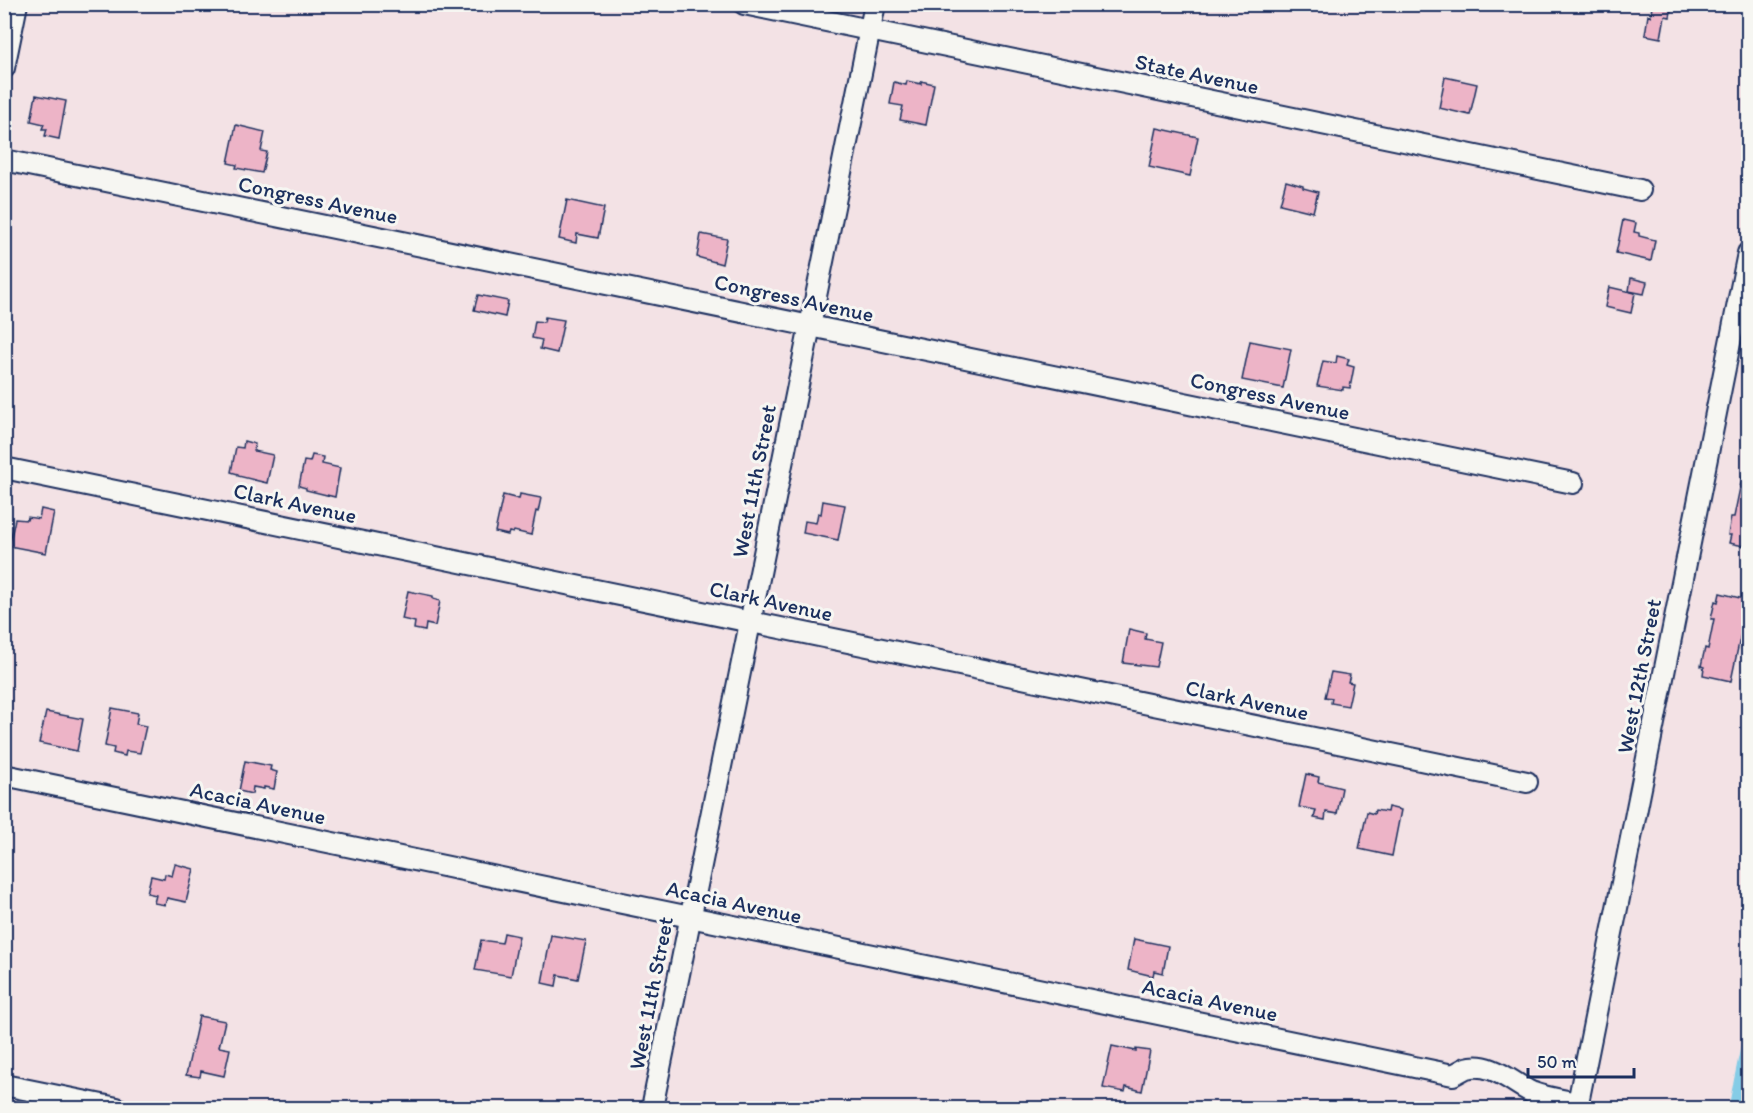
<svg xmlns="http://www.w3.org/2000/svg" width="1753" height="1113" font-family="Itim,sans-serif">
  <rect width="100%" height="100%" fill="#f3e2e5"/>
  <filter id="ink" filterUnits="userSpaceOnUse"><feTurbulence type="fractalNoise" baseFrequency=".0167" numOctaves="2"/><feDisplacementMap in="SourceGraphic" scale="12" xChannelSelector="R" yChannelSelector="G"/><feConvolveMatrix kernelMatrix="1 2 1 2 8 2 1 2 1" color-interpolation-filters="sRGB"/></filter>
  <g filter="url(#ink)">
    <g fill="none" stroke-linecap="round" stroke-linejoin="round">
      <!-- canal -->
      <path stroke="#85cce6" stroke-width="15" d="M1736,1108L1748,1048"/>
    </g>
    <!-- building -->
    <g fill="#edb4c7" stroke="#1b2f5e" stroke-width="1.5">
      <path d="M1652,4H1672L1670,17L1665,16L1661,38L1645,35L1648,15L1651,16Z"/>
      <path d="M1445,77L1477,84L1470,115L1439,108Z"/>
      <path d="M907,81L921,84V81L934,84L926,125L900,120L903,106L890,104L894,82L906,85Z"/>
      <path d="M36,95L66,101L59,139L45,136L47,129H42L44,124L31,121Z"/>
      <path d="M236,125L265,132L261,151L267,152L262,173L236,168L237,165L228,163Z"/>
      <path d="M1157,128L1198,137L1190,176L1149,167Z"/>
      <path d="M1286,181L1303,186V188L1318,192L1313,212L1280,204Z"/>
      <path d="M567,200L604,208L598,238L577,234L576,243L559,239Z"/>
      <path d="M1623,220L1636,223L1634,232L1639,233V236L1655,240L1651,261L1616,253Z"/>
      <path d="M701,234L727,239L722,264L697,257Z"/>
      <path d="M1631,278L1647,282L1644,294L1629,291Z"/>
      <path d="M1609,287L1635,293L1631,313L1605,307Z"/>
      <path d="M478,295L508,301L505,317L474,310Z"/>
      <path d="M545,317L564,320L557,353L540,349L542,340L532,338L535,321L544,322Z"/>
      <path d="M1250,341L1291,349L1283,388L1242,380Z"/>
      <path d="M1337,356L1349,359L1347,365L1354,367L1350,388L1343,387V390L1317,386L1323,361L1336,363Z"/>
      <path d="M244,441L255,444L254,451L273,455L267,483L238,476V474L231,472L236,447L243,448Z"/>
      <path d="M312,455L323,457L322,464L340,468L335,497L306,490V488L299,486L304,461L310,462Z"/>
      <path d="M1743,473H1749V547L1729,543L1731,535H1728L1731,517H1734Z"/>
      <path d="M520,494L541,498L538,512L536,511L531,535L514,531L513,533L509,532L508,535L495,532L503,495L519,499Z"/>
      <path d="M823,501L845,505L838,540L803,533L805,521L816,523L818,513L821,514Z"/>
      <path d="M41,509L54,512L46,553L9,546L15,519L27,520L28,517L39,519Z"/>
      <path d="M408,591L433,596V599L440,601L435,626L426,624L425,631L414,629L415,622L402,619Z"/>
      <path d="M1720,593L1748,600L1731,681L1703,675L1704,667L1701,666L1705,648L1708,649L1714,619H1711L1715,601L1718,602Z"/>
      <path d="M1129,629L1146,633L1145,639L1161,642L1156,667L1123,663Z"/>
      <path d="M1331,672L1350,675L1348,682L1353,683L1348,706L1331,703L1332,698L1325,697Z"/>
      <path d="M112,708L138,713L136,724L146,726L140,753L126,751L125,756L113,753L114,748L105,746Z"/>
      <path d="M46,712L83,719L77,751L39,743Z"/>
      <path d="M245,761L271,766L270,770L277,772L274,789L264,787V789L253,787L252,794L239,791Z"/>
      <path d="M1306,774L1319,777L1318,782L1342,788L1337,814L1326,812L1325,820L1314,818L1316,810L1299,807Z"/>
      <path d="M1388,807L1401,810L1392,856L1359,849L1367,812L1374,814L1375,810L1387,812Z"/>
      <path d="M175,864L194,869L186,902L167,898L165,905L154,903L156,895L147,893L151,876L164,879L165,874L172,876Z"/>
      <path d="M504,933L519,936L511,976L475,970L481,940L502,943Z"/>
      <path d="M551,935L586,941L578,979L558,975L556,986L542,983Z"/>
      <path d="M1134,939L1168,946L1163,973L1154,971L1153,976L1128,970Z"/>
      <path d="M199,1016L225,1021L219,1047L230,1049L224,1076L201,1071L200,1077L186,1075Z"/>
      <path d="M1112,1046L1136,1051V1049L1150,1051L1142,1091L1126,1087L1125,1092L1103,1088Z"/>
    </g>
    <g fill="none" stroke-linecap="round" stroke-linejoin="round">
      <defs>
        <g id="minor">
          <path d="M744,4L1640,190"/>
          <path d="M4,68L17,4"/>
          <path d="M4,160L1573,483"/>
          <path d="M4,468L1527,782"/>
          <path d="M4,775L1453,1075C1457,1073 1462,1070 1466,1068C1491,1061 1511,1082 1531,1092C1546,1098 1562,1100 1578,1103"/>
          <path d="M4,1085L117,1108"/>
          <path d="M652,1108L875,4"/>
          <path d="M1577,1108L1748,253"/>
        </g>
      </defs>
      <!-- minor casing -->
      <use href="#minor" stroke="#1b2f5e" stroke-width="24"/>
      <!-- minor -->
      <use href="#minor" stroke="#f6f6f2" stroke-width="20"/>
    </g>
  </g>
  <g text-anchor="middle" dominant-baseline="central" stroke-width="6" stroke-linejoin="round" paint-order="stroke">
    <!-- street labels -->
    <g font-size="22" fill="#1b2f5e" stroke="#f6f6f2">
      <text transform="translate(1197 74) rotate(12)">State Avenue</text>
      <text transform="translate(318 200) rotate(12)">Congress Avenue</text>
      <text transform="translate(794 298) rotate(12)">Congress Avenue</text>
      <text transform="translate(1270 396) rotate(12)">Congress Avenue</text>
      <text transform="translate(754 481) rotate(-79)">West 11th Street</text>
      <text transform="translate(295 503) rotate(12)">Clark Avenue</text>
      <text transform="translate(771 601) rotate(12)">Clark Avenue</text>
      <text transform="translate(1639 676) rotate(-79)">West 12th Street</text>
      <text transform="translate(1247 700) rotate(12)">Clark Avenue</text>
      <text transform="translate(258 803) rotate(12)">Acacia Avenue</text>
      <text transform="translate(734 902) rotate(12)">Acacia Avenue</text>
      <text transform="translate(651 993) rotate(-79)">West 11th Street</text>
      <text transform="translate(1210 1000) rotate(12)">Acacia Avenue</text>
    </g>
  </g>
  <!-- margin -->
  <rect width="1753" height="1113" fill="none" stroke="#f6f6f2" stroke-width="24"/>
  <rect x="12" y="12" width="1729" height="1089" fill="none" stroke="#1b2f5e" stroke-width="2" filter="url(#ink)"/>
  <!-- scale -->
  <path d="M1528 1068v9h106v-9" fill="none" stroke="#1b2f5e" stroke-width="3"/>
  <text x="1537" y="1068" font-size="18" fill="#1b2f5e" stroke="#f6f6f2" stroke-width="4.5" paint-order="stroke">50 m</text>
</svg>
